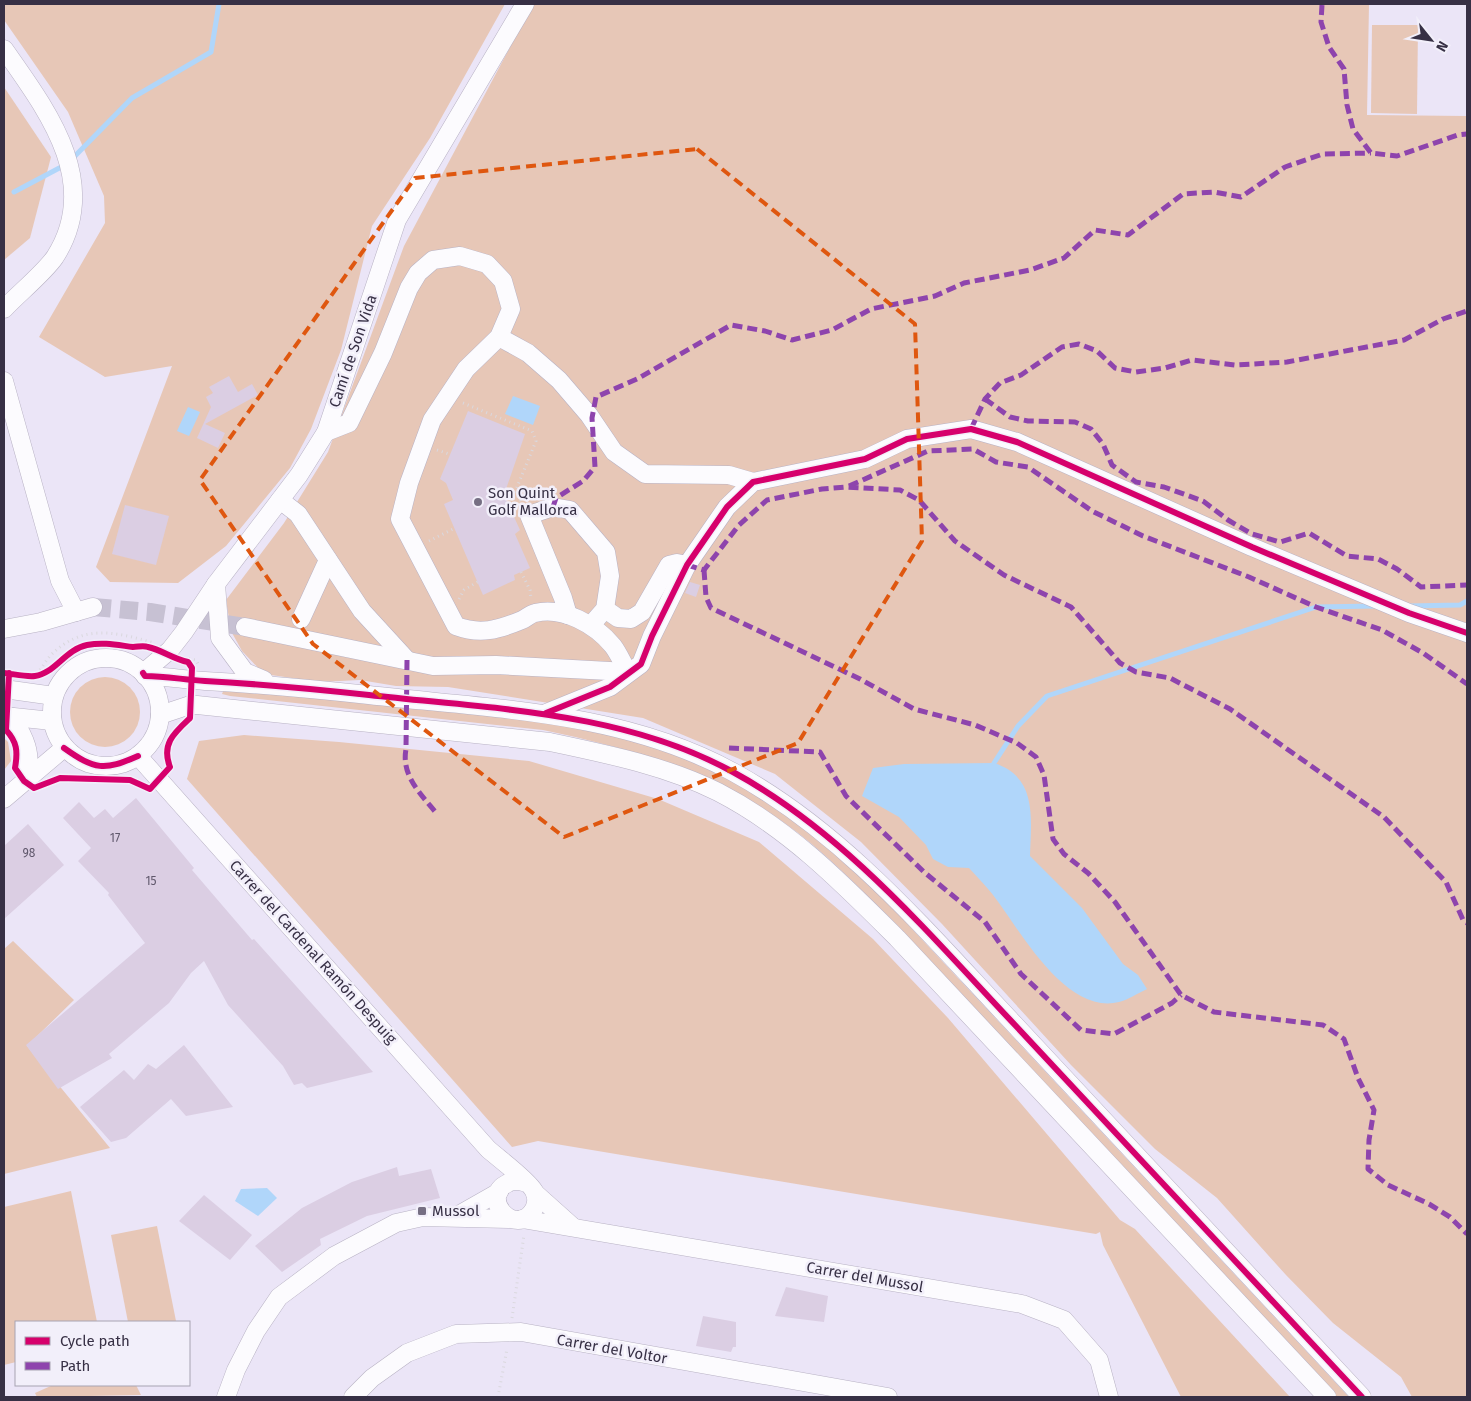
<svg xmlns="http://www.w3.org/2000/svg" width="1471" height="1401" font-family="'Fira Sans',sans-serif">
  <rect width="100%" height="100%" fill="#ebe5f7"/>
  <!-- green -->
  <g fill="#e7c7b7">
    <path d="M4,4H505L430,138L372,226L341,350L311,429L290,468L226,546L178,583L110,582L96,567L172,366L105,377L39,337L105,223L104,196L68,112L4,20Z"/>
    <path d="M533,4H1369L1367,115L1467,116V1397H1412L1401,1377L1333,1323L1286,1275L1217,1198L1155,1149L1071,1065L942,924L861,842L775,774L643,718L448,687L396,686L360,680L320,682L264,674L242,651L231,631L226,600L284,523L328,452L404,246Z"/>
    <path d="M1372,25H1418L1417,114L1371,113Z"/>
    <path d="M4,87L51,157L30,238L4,260Z"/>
    <circle cx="105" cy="712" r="35"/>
    <path d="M224,689L266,691C331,698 396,706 461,713C541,722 630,731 703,765C774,798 831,849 887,902L1349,1397H1337L890,918C856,885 822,849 783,822C711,770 628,748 543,730L230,696L222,694Z"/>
    <path d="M244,735L339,742L529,761L658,799L759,842L873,939L948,1018L1120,1220L1135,1229L1290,1397H1181L1103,1245L1100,1232L1096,1234L538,1141L512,1147L187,779L199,741Z"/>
    <path d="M4,738L8,742L11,761L4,770Z"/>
    <path d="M13,941L74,1000L27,1046L110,1148L4,1174V949Z"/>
    <path d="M71,1191L97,1322H16V1362L4,1365V1207Z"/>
    <path d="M157,1226L176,1321L128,1322L111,1235Z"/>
    <path d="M53,1385H136L141,1395L37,1397L35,1393Z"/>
  </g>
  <!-- water -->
  <g fill="#b0d6fa">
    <path d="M513,396L540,406L533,425L505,414Z"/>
    <path d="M188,407L200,412L189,436L177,431Z"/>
    <path d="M994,763C1038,777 1031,819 1030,856L1082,908L1123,964L1138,975L1147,989C1138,993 1128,1000 1119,1002C1068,1015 1023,936 999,903C990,890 979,879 969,868L948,867L933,859L926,845L899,817L862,796L873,768L904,764Z"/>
    <path d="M267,1188L277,1198L258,1216L235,1201L241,1189Z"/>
  </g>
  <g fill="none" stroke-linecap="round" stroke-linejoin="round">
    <!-- stream -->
    <g stroke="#b0d6fa" stroke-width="5">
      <path d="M71,160L132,98L211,52L219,4"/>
      <path d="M14,192L65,165"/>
      <path d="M1409,606L1460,605L1467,601"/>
      <path d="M994,763L1018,726L1047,696L1316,607L1375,606"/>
    </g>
  </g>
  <!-- building -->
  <g fill="#dbcee3">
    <path d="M229,376L238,392L252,384L258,395L205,424L225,433L218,448L197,438L211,407L206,397L213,393L209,387Z"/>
    <path d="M468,411L525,434L504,495L520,530L515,534L530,568L514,575L515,580L483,595L444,504L453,500L446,483L440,479Z"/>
    <path d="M125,505L169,516L156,565L112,554Z"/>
    <path d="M690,582L700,585L696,597L685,593Z"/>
    <path d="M136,798L194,868L192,870L252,940L254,939L373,1072L307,1088L302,1083L294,1085L283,1066L228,1005L204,961L191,973L169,1003L109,1054L112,1058L58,1089L26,1045L145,943L108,895L109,893L78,861L91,848L63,818L79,802L94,818L105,809L113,818Z"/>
    <path d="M28,824L64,865L4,919V846Z"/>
    <path d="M184,1045L233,1107L186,1116L171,1099L126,1138L111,1142L80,1107L124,1070L134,1080L148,1064L156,1069Z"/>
    <path d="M397,1167L399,1176L431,1169L440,1198L367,1216L320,1239L321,1245L282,1272L255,1246L302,1208L352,1182Z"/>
    <path d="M204,1195L252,1235L230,1260L179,1221Z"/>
    <path d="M786,1287L828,1296L824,1322L775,1316Z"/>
    <path d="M703,1316L736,1322V1347H733L731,1352L696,1346Z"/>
  </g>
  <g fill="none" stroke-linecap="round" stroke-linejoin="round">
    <!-- minor-tunnel -->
    <path stroke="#c7c1d3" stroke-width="18" stroke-dasharray="18 9" stroke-linecap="butt" d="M93,607L150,612L245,627"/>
    <defs>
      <g id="minor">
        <path d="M4,49C46,109 103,182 55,257C44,273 18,294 4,309"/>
        <path d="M499,337L528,353L559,380L589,415L614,452L645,474L729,475L753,482"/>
        <path d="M4,381L60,581L76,612"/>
        <path d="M326,432L349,423L383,353L409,288L418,273L433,260L460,256L487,264L503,281L511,309L499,337L466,369L432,420L409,483L400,519L456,626C480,635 498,630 522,620C527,618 530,614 535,613C563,606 596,625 613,646C619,654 623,664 628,672"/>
        <path d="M280,500L298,514L362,611L406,659"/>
        <path d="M216,584L220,638L245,672L264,680"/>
        <path d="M605,609L618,618L631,619L642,612L669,565L677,563L687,565"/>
        <path d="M568,615L563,598L529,515L553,507L570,510L606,552L610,576L605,609L591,625"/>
        <path d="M301,619L328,560"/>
        <path d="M245,627L433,666L496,665L628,672"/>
        <path d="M4,629L41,622L93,607"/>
        <circle cx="106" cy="712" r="54"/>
        <path d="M143,673L170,650L184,632L216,584L299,475L326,432L397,220L525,4"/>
        <path d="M145,676C166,676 185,680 205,681C260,684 314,689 369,695C491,709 622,711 733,772C845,833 928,933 1015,1025C1132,1149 1247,1273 1362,1397"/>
        <path d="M4,689L54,696"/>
        <path d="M546,713L610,687L641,664L652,636L687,565L727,507L753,482L865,459L907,439L971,429L1017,442L1252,547L1409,613L1467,633"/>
        <path d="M160,715L190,705H197L550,742C607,754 666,766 718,792C788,828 842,883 897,938L1327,1397"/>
        <path d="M4,716L52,721"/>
        <path d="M12,717C26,740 31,751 28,778"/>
        <path d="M138,756L488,1149C498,1158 528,1180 534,1191C537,1197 537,1203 534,1209C516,1240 478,1197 508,1183C514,1179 520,1181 527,1183"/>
        <path d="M4,799L64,748"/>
        <path d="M535,1193L573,1227"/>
        <path d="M455,1217L499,1192"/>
        <path d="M522,1219L1022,1304L1064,1320L1099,1360L1109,1397"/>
        <path d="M226,1397L236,1370L256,1331L279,1297L334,1256L396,1223L423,1217L509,1219"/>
        <path d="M353,1397L372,1378L407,1353L456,1334L521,1332L888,1397"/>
      </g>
    </defs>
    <!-- minor casing -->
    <use href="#minor" stroke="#b8b2c4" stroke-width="19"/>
    <!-- path -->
    <g stroke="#dad8de" stroke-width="3" stroke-dasharray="1 4" stroke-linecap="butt">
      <path d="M463,403L532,431L536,441L515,492L521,501"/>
      <path d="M437,450L449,454"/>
      <path d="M429,541L455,528"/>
      <path d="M521,572L530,590L531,599"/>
      <path d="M459,599L464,590L479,581"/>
      <path d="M184,658L196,660L198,664"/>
      <path d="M33,677C40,672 44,663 50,656C82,623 116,632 154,643"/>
      <path d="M512,1318L524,1235"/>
      <path d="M498,1397L507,1349"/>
    </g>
    <!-- minor -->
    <use href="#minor" stroke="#fcfbfe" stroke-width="18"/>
    <!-- quiet -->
    <g stroke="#8e44ad" stroke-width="5" stroke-dasharray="10 5" stroke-linecap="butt">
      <path d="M1322,5L1321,22L1329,47L1344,69L1347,105L1353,129L1371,153L1397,156L1458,135L1467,134"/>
      <path d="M985,399L1010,417L1028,421L1075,422L1091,429L1103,444L1112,465L1136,482L1164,487L1203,501L1228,520L1252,534L1280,542L1309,533L1347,556L1378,559L1397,569L1421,587L1467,585"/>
      <path d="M971,429L985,399L1000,383L1021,375L1062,347L1079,344L1097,351L1115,368L1136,372L1165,368L1192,360L1235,365L1287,362L1404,340L1443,319L1467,311"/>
      <path d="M849,486L928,451L973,449L996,462L1028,467L1092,511L1143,536L1249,577L1316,607L1382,630L1423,653L1467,684"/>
      <path d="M553,507L556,498L583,481L595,467L592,418L596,397L637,379L731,325L765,331L792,340L832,330L871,309L935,296L964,283L1030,270L1064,258L1095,230L1128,235L1183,194L1214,192L1241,197L1285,167L1323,154L1371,153"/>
      <path d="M687,565L704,570L739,525L767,500L822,489L846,487L900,490L919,500L955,541L1004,575L1071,607L1120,663L1136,672L1170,678L1230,709L1384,817L1446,882L1464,922L1467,923"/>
      <path d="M704,570L706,597L711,608L860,679L914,709L975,725L1017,743L1036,757L1044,775L1053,839L1064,854L1088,873L1115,902L1181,995L1214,1012L1323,1025L1344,1039L1358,1078L1374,1110L1369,1140L1368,1169L1388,1185L1429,1204L1450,1217L1467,1234"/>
      <path d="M407,660L406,749C401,776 421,794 437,814"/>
      <path d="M729,748L820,752L846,796L924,872L985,922L1021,974L1081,1030L1114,1034L1172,1003L1181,995"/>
    </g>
    <defs>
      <g id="cycleway">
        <path d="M4,673C14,674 25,677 35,676C54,674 66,649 87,645C104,642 117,645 133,647C138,647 143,645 148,647C162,650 173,659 188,662L192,668L190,718C174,733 161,744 170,767L150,789L130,780L60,778L34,788L24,781L15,768C18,751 17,742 6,730L9,673"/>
        <path d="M143,673L145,676C166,676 185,680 205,681C260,684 314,689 369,695C491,709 622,711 733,772C845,833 928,933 1015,1025C1132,1149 1247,1273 1362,1397"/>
        <path d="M546,713L610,687L641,664L652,636L687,565L727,507L753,482L865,459L907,439L971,429L1017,442L1252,547L1409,613L1467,633"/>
        <path d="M64,748C95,770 104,771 138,756"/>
      </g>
    </defs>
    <!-- cycleway casing -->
    <use href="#cycleway" stroke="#f2effa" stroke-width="9"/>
    <!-- cycleway -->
    <use href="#cycleway" stroke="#d6006c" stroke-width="6"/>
  </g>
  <!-- marked area -->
  <path fill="none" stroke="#df570f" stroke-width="4" stroke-dasharray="10 6" stroke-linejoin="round" d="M697,149L915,324L922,541L798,743L564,837L313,644L200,480L415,178Z"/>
  <!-- markers -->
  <g fill="#766f83" stroke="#f2effa" stroke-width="2">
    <circle cx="478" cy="502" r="5"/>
    <rect x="417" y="1206" width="10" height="10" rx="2.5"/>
  </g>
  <g text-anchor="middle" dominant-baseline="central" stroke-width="5" stroke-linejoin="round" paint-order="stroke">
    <!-- number labels -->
    <g font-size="12" fill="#60586c">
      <text x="115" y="838">17</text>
      <text x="29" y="853">98</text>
      <text x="151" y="881">15</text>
    </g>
    <!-- street labels -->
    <g font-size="15" fill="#373045" stroke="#f2effa">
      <text transform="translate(353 351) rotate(-71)">Camí de Son Vida</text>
      <text transform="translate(313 952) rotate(48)">Carrer del Cardenal Ramón Despuig</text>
      <text transform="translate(865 1277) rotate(10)">Carrer del Mussol</text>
      <text transform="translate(612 1349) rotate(10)">Carrer del Voltor</text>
    </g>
    <!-- poi labels -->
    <g font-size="15" fill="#373045" stroke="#f2effa" text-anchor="start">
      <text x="488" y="493">Son Quint<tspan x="488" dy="17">Golf Mallorca</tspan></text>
      <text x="432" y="1211">Mussol</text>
    </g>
  </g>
  <!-- border -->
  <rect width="1471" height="1401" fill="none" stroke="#373045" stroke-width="10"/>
  <!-- legend -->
  <rect x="15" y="1321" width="175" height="65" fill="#f2effa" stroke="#a7a3b2"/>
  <rect x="25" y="1337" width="25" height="8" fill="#d6006c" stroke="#a7a3b2"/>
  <text x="60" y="1346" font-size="15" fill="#373045">Cycle path</text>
  <rect x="25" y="1362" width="25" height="8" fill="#8e44ad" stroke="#a7a3b2"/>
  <text x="60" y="1371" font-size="15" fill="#373045">Path</text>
  <!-- north arrow -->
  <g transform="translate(1431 40) rotate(120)" stroke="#f2effa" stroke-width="4" paint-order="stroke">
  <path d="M0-4L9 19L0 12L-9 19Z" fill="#373045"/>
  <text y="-8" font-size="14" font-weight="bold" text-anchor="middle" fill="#373045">N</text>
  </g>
</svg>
